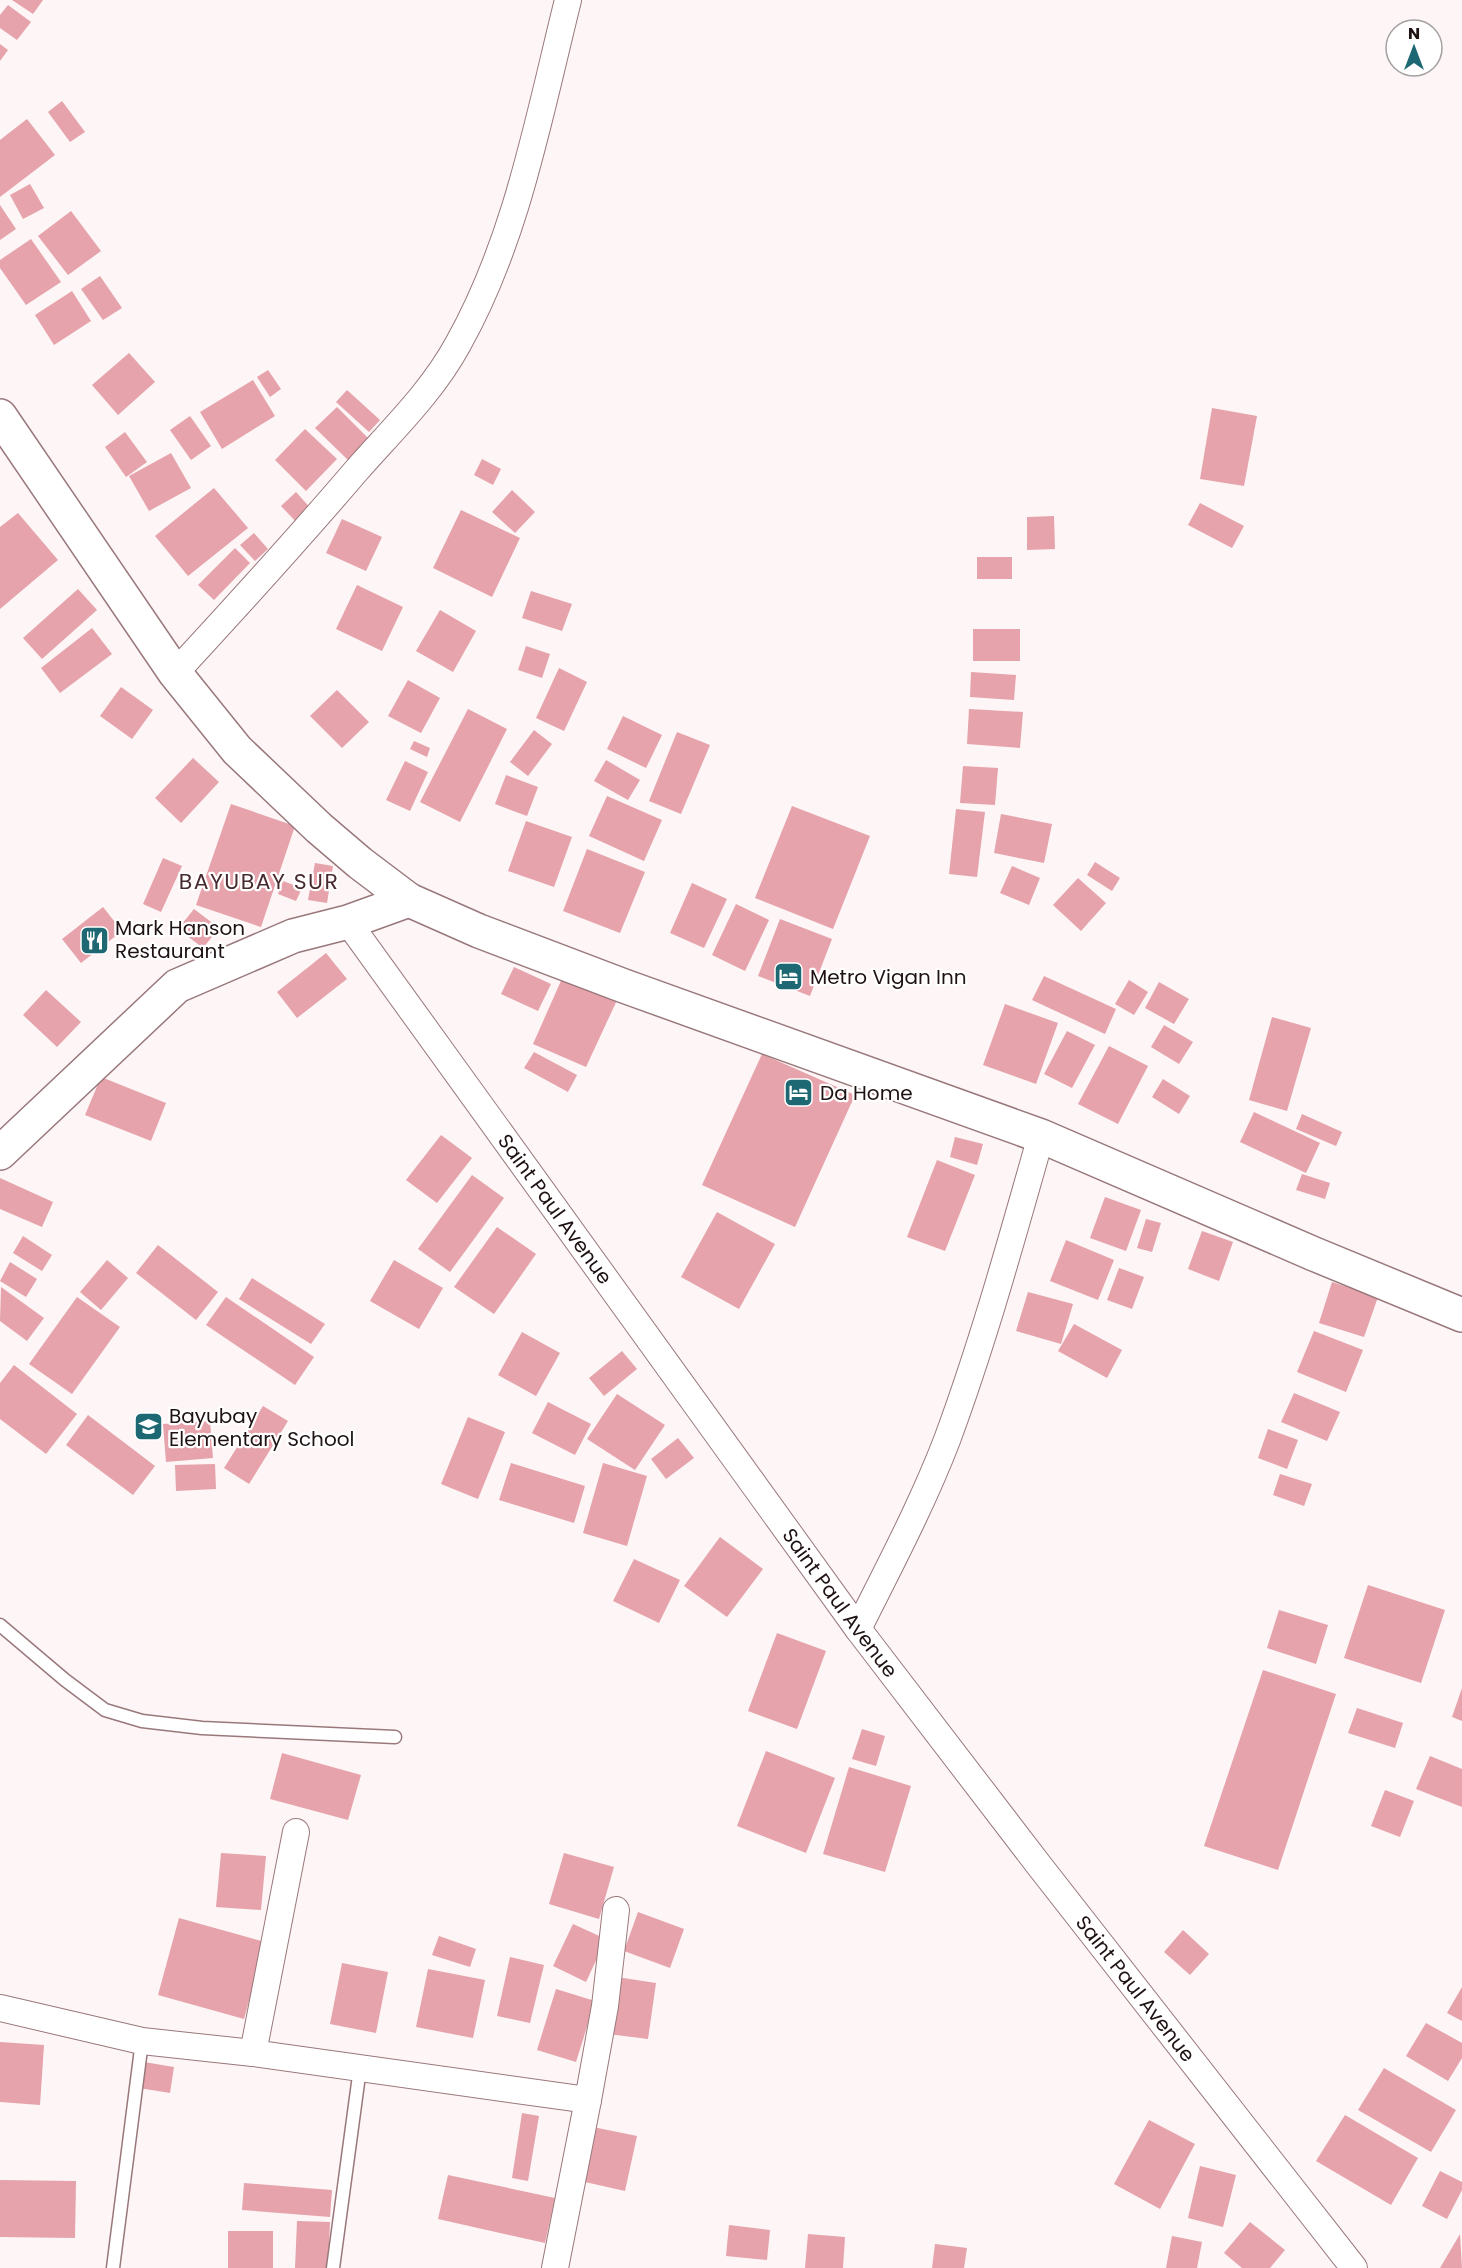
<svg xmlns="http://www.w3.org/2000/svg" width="1462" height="2268" font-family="Poppins,sans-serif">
  <rect width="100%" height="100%" fill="#fdf5f6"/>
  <!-- building -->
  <g fill="#e6a3ab">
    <path d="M12,0H43L33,14Z"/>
    <path d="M8,5L31,22L17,40L0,28V15Z"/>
    <path d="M0,44L8,50L0,61Z"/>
    <path d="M62,101L85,132L70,142L48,112Z"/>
    <path d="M27,119L55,155L0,197V140Z"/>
    <path d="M30,184L44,208L23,219L10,195Z"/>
    <path d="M0,205L16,229L0,240Z"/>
    <path d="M71,211L101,251L68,275L38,236Z"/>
    <path d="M31,239L61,282L26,305L0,268V260Z"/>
    <path d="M100,276L122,308L103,320L81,289Z"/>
    <path d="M72,291L91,321L54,345L35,315Z"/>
    <path d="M129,353L155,382L118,415L92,385Z"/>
    <path d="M268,370L281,389L270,397L257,377Z"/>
    <path d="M253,380L275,416L222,449L200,412Z"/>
    <path d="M347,390L380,420L369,432L336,402Z"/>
    <path d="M337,407L371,441L350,462L315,428Z"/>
    <path d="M1212,408L1257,416L1244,486L1200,479Z"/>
    <path d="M190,416L211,446L191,460L170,430Z"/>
    <path d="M305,429L337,459L306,491L275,460Z"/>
    <path d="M125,432L147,462L126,477L105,447Z"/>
    <path d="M171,453L191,488L149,511L129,476Z"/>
    <path d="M482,459L501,469L493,485L474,475Z"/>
    <path d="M214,488L248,528L188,576L155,536Z"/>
    <path d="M512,490L535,512L515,533L492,512Z"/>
    <path d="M296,492L314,512L299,525L281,506Z"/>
    <path d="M1200,503L1244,526L1232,548L1188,525Z"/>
    <path d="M461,510L520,538L492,597L433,568Z"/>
    <path d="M18,513L58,560L0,609V527Z"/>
    <path d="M1054,516L1055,549L1027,550V517Z"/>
    <path d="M342,519L382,537L366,571L326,553Z"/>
    <path d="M254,533L268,549L255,561L240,545Z"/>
    <path d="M235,548L250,563L214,600L198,585Z"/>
    <rect x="977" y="557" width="35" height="22"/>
    <path d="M357,585L403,607L382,651L336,629Z"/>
    <path d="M78,589L97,610L42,659L23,638Z"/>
    <path d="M531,591L572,604L562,631L522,618Z"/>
    <path d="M440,610L476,631L453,672L416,651Z"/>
    <path d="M92,628L112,654L60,693L41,668Z"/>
    <rect x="973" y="629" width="47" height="32"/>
    <path d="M526,646L550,654L542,678L518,670Z"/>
    <path d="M559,668L587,682L564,731L536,718Z"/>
    <path d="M971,672L1016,675L1014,700L970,697Z"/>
    <path d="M408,680L440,698L421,733L388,716Z"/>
    <path d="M121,687L153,710L132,739L100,716Z"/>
    <path d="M337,690L369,722L342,748L310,716Z"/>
    <path d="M468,709L507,729L460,822L420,802Z"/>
    <path d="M969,709L1023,712L1020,748L967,744Z"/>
    <path d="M623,716L662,735L646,768L607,749Z"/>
    <path d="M534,730L552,744L528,776L510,762Z"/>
    <path d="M677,732L710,745L681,814L649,801Z"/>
    <path d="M414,741L430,748L427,757L410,749Z"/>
    <path d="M193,758L219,782L181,823L155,798Z"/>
    <path d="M606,760L640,780L628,800L594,781Z"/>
    <path d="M405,761L428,772L410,811L386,800Z"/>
    <path d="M963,766L998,768L995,805L960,803Z"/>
    <path d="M506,775L538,787L527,816L495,804Z"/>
    <path d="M607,796L662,820L644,861L589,836Z"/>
    <path d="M231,804L295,826L261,927L196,905Z"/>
    <path d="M792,806L870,836L833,929L755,898Z"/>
    <path d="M956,809L985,812L977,877L949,874Z"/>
    <path d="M1001,814L1052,824L1044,863L994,853Z"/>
    <path d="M526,821L572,837L554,887L508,871Z"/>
    <path d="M587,849L645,872L620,933L563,911Z"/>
    <path d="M163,858L182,866L161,912L143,904Z"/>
    <path d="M1095,862L1120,878L1112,891L1087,875Z"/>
    <path d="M315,863L333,866L327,903L308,900Z"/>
    <path d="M1012,866L1040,878L1029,905L1000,893Z"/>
    <path d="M1078,878L1106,903L1081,931L1053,905Z"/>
    <path d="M283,881L302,888L296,901L278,894Z"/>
    <path d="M692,883L727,899L704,948L670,933Z"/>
    <path d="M736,904L769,920L745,971L712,955Z"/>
    <path d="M103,907L122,931L81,963L62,939Z"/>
    <path d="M194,909L219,928L203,948L178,929Z"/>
    <path d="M780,919L832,939L810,996L758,976Z"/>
    <path d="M326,953L347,979L297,1018L277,992Z"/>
    <path d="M514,967L551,984L538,1011L501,994Z"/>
    <path d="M564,974L618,998L586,1067L533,1044Z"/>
    <path d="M1044,976L1116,1009L1105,1034L1032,1000Z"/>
    <path d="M1129,980L1148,992L1134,1015L1115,1004Z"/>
    <path d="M1159,982L1189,999L1174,1024L1145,1008Z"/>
    <path d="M46,990L81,1022L57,1047L23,1015Z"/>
    <path d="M1005,1004L1058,1023L1036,1084L983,1065Z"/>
    <path d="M1272,1017L1311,1028L1287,1111L1249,1100Z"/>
    <path d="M1164,1025L1193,1042L1179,1064L1151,1047Z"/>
    <path d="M1067,1031L1095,1045L1072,1088L1044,1074Z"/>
    <path d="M1109,1046L1148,1066L1118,1124L1078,1104Z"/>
    <path d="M534,1052L577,1075L568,1092L524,1068Z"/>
    <path d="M762,1054L855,1095L795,1227L702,1185Z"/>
    <path d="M101,1077L166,1103L151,1141L85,1115Z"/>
    <path d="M1163,1079L1190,1096L1179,1114L1152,1097Z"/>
    <path d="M1254,1112L1320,1143L1306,1173L1240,1142Z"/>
    <path d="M1302,1114L1342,1132L1336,1146L1296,1129Z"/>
    <path d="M441,1135L472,1158L437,1203L406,1180Z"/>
    <path d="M955,1137L983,1144L977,1165L950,1157Z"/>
    <path d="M937,1160L975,1175L945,1251L907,1237Z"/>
    <path d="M1302,1174L1330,1183L1325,1199L1296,1190Z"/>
    <path d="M472,1175L504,1198L450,1272L418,1249Z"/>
    <path d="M0,1178L53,1202L42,1227L0,1209Z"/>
    <path d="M1105,1197L1141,1210L1126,1251L1090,1238Z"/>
    <path d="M717,1212L775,1244L739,1309L681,1277Z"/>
    <path d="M1146,1219L1161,1223L1152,1252L1137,1248Z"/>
    <path d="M497,1227L536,1254L494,1314L454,1287Z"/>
    <path d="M1202,1231L1233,1242L1219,1281L1188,1269Z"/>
    <path d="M23,1236L52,1255L42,1271L13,1253Z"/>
    <path d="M1066,1240L1114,1260L1098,1300L1050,1281Z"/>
    <path d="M158,1245L218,1292L196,1320L136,1273Z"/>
    <path d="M107,1260L128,1278L101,1310L80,1292Z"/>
    <path d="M394,1260L443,1288L419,1329L370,1301Z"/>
    <path d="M10,1262L37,1279L26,1297L0,1281Z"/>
    <path d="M1119,1268L1144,1277L1132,1309L1107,1300Z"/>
    <path d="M252,1278L325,1324L311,1344L239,1299Z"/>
    <path d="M1332,1282L1378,1297L1364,1337L1319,1323Z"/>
    <path d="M1,1287L44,1318L27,1341L0,1321Z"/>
    <path d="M1028,1292L1073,1304L1061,1344L1016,1331Z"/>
    <path d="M77,1297L120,1327L72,1394L29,1364Z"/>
    <path d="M226,1297L314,1357L295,1385L206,1325Z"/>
    <path d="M1074,1324L1122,1350L1107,1378L1058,1351Z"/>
    <path d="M1314,1331L1363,1350L1346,1392L1297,1372Z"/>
    <path d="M522,1332L560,1353L536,1396L498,1375Z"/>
    <path d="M622,1351L637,1369L604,1396L589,1378Z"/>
    <path d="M14,1365L77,1414L46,1454L0,1419V1383Z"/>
    <path d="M1294,1393L1340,1412L1327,1441L1281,1422Z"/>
    <path d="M617,1394L665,1425L635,1470L587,1439Z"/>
    <path d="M548,1402L591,1424L575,1455L532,1433Z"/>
    <path d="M263,1406L288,1421L249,1484L224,1468Z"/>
    <path d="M88,1415L155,1466L133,1495L66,1445Z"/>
    <path d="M468,1417L505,1432L478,1499L441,1484Z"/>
    <path d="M210,1421L213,1458L166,1462L163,1424Z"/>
    <path d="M1268,1429L1298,1440L1287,1469L1258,1458Z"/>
    <path d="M678,1438L694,1458L666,1479L651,1459Z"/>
    <path d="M511,1463L585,1486L574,1523L499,1500Z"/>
    <path d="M603,1463L647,1476L627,1546L583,1533Z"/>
    <path d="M215,1464L216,1489L176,1491L175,1465Z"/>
    <path d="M1280,1474L1312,1484L1304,1506L1273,1495Z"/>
    <path d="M720,1537L763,1569L727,1617L684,1586Z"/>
    <path d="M634,1559L680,1580L659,1623L613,1601Z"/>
    <path d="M1368,1585L1445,1610L1421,1683L1344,1658Z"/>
    <path d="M1279,1610L1328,1625L1316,1664L1267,1648Z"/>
    <path d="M777,1633L826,1651L797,1729L748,1711Z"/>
    <path d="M1263,1670L1336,1694L1278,1870L1204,1846Z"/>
    <path d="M1462,1688V1721L1452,1717Z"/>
    <path d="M1357,1708L1403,1723L1395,1748L1348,1733Z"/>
    <path d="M862,1729L885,1736L876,1766L852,1759Z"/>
    <path d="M766,1751L835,1778L806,1853L737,1826Z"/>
    <path d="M282,1753L361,1775L348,1820L270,1799Z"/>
    <path d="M1430,1756L1462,1769V1807L1416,1789Z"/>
    <path d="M849,1767L911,1786L885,1872L823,1854Z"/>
    <path d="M1385,1790L1414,1801L1400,1837L1371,1826Z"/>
    <path d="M221,1853L266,1856L261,1910L216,1907Z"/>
    <path d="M564,1853L614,1867L599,1919L549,1904Z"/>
    <path d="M638,1912L684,1929L670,1968L624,1951Z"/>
    <path d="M179,1918L265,1942L244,2019L158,1995Z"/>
    <path d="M573,1924L606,1939L586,1982L553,1966Z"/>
    <path d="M1183,1930L1209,1954L1190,1975L1164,1952Z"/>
    <path d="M439,1936L476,1949L470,1967L432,1955Z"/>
    <path d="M510,1957L544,1965L530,2023L497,2016Z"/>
    <path d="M342,1963L388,1972L376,2033L330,2024Z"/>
    <path d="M428,1969L485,1980L473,2038L416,2027Z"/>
    <path d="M617,1977L656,1983L648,2039L608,2034Z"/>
    <path d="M1462,1987V2021L1447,2013Z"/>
    <path d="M556,1989L595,2001L576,2062L537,2050Z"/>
    <path d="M1426,2023L1462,2043V2058L1448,2081L1406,2056Z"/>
    <path d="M0,2042L44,2045L40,2105L0,2102Z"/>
    <path d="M144,2062L174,2067L170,2093L139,2088Z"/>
    <path d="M1384,2068L1456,2110L1431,2152L1358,2110Z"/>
    <path d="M522,2113L539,2116L528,2181L512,2178Z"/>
    <path d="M1345,2115L1418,2158L1391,2205L1316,2161Z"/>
    <path d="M1149,2120L1195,2144L1160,2209L1114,2184Z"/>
    <path d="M588,2126L637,2136L625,2191L576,2180Z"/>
    <path d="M1200,2166L1236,2175L1223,2227L1188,2218Z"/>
    <path d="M1440,2171L1462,2182V2190L1447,2219L1422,2206Z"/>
    <path d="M448,2175L555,2198L545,2243L438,2219Z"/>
    <path d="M0,2180L76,2181L75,2238L0,2237Z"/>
    <path d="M244,2183L332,2190L330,2217L242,2210Z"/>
    <path d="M297,2221L330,2222L328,2268H295Z"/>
    <path d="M1250,2222L1285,2250L1270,2268H1242L1224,2253Z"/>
    <path d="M729,2225L770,2230L767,2260L726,2256Z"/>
    <rect x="228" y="2231" width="45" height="37"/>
    <path d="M808,2234L845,2237L843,2268H805Z"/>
    <path d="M1460,2234L1462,2268H1440Z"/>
    <path d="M1172,2236L1202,2242L1197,2268H1166Z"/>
    <path d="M935,2244L967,2248L964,2268H932Z"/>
  </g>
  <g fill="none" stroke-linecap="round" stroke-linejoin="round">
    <defs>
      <g id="lane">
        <path d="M0,1625L65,1680L105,1710L142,1721L202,1728L395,1737"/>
        <path d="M113,2268L142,2041"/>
        <path d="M333,2268L360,2068"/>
      </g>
      <g id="street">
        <path d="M175,673C236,607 297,540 356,471C392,430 432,392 458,344C517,239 539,116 568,0"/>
        <path id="s1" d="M348,922L858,1629L1038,1864L1354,2268"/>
        <path d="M858,1629C889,1567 922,1505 947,1440C984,1340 1012,1238 1041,1136"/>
        <path d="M0,2008L142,2041L253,2053L588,2100L555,2268"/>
        <path d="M253,2053L296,1832"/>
        <path d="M588,2100L605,2006L616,1910"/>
      </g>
      <g id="secondary">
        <path d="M0,416L175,673L237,750L319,828L360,863L409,900L479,931L624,986L1041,1136L1314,1254L1462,1315"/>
        <path d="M0,1153L177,986L293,936L348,922L409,900"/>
      </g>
    </defs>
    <!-- lane casing -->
    <use href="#lane" stroke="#99787b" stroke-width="15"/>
    <!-- street casing -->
    <use href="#street" stroke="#99787b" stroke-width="28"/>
    <!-- secondary casing -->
    <use href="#secondary" stroke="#99787b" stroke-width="36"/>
    <!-- lane -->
    <use href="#lane" stroke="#fff" stroke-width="12"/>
    <!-- street -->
    <use href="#street" stroke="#fff" stroke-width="26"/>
    <!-- secondary -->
    <use href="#secondary" stroke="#fff" stroke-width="33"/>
  </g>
  <!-- icons -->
  <defs>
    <symbol id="restaurant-square" viewBox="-11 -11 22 22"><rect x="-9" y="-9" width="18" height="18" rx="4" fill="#1e6873" stroke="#fff"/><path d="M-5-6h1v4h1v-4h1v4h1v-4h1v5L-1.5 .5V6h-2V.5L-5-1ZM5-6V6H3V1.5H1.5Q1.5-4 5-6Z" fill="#fff"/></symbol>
    <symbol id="hotel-square" viewBox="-11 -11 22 22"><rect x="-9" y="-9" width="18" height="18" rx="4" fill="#1e6873" stroke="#fff"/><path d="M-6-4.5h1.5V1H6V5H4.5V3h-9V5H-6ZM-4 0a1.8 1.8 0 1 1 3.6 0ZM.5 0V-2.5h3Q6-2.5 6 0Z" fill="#fff"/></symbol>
    <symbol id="school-square" viewBox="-11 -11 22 22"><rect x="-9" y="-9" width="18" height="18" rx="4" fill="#1e6873" stroke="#fff"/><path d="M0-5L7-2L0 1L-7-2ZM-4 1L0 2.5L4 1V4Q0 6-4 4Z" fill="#fff"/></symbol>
  </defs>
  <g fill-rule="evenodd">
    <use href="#restaurant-square" x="78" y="924" width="33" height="33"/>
    <use href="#hotel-square" x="772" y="960" width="33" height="33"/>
    <use href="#hotel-square" x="782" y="1076" width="33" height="33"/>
    <use href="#school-square" x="132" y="1410" width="33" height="33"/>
  </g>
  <g text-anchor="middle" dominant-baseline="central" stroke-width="4.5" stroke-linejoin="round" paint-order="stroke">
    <!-- poi labels -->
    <g font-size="20" fill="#1e1213" stroke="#fff" text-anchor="start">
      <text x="115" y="928">Mark Hanson<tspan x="115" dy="23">Restaurant</tspan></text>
      <text x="810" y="977">Metro Vigan Inn</text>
      <text x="820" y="1093">Da Home</text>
      <text x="169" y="1416">Bayubay<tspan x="169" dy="23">Elementary School</tspan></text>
    </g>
    <!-- street labels -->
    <g font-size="20" fill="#1e1213" stroke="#fff">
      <text stroke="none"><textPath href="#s1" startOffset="354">Saint Paul Avenue</textPath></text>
      <text stroke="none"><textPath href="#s1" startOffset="840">Saint Paul Avenue</textPath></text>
      <text stroke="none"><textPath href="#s1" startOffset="1326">Saint Paul Avenue</textPath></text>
    </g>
    <!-- quarter labels -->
    <g font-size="22" letter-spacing="1.5" fill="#472b2e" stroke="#fff">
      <text x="259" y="881">BAYUBAY SUR</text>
    </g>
  </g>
  <!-- north arrow -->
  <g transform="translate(1414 48)"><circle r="28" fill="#ffffff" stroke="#a5a0a1" stroke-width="1.5"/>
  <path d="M0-4.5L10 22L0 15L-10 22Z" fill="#1e6873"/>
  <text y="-9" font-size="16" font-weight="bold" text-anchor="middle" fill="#1e1213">N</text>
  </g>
</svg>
